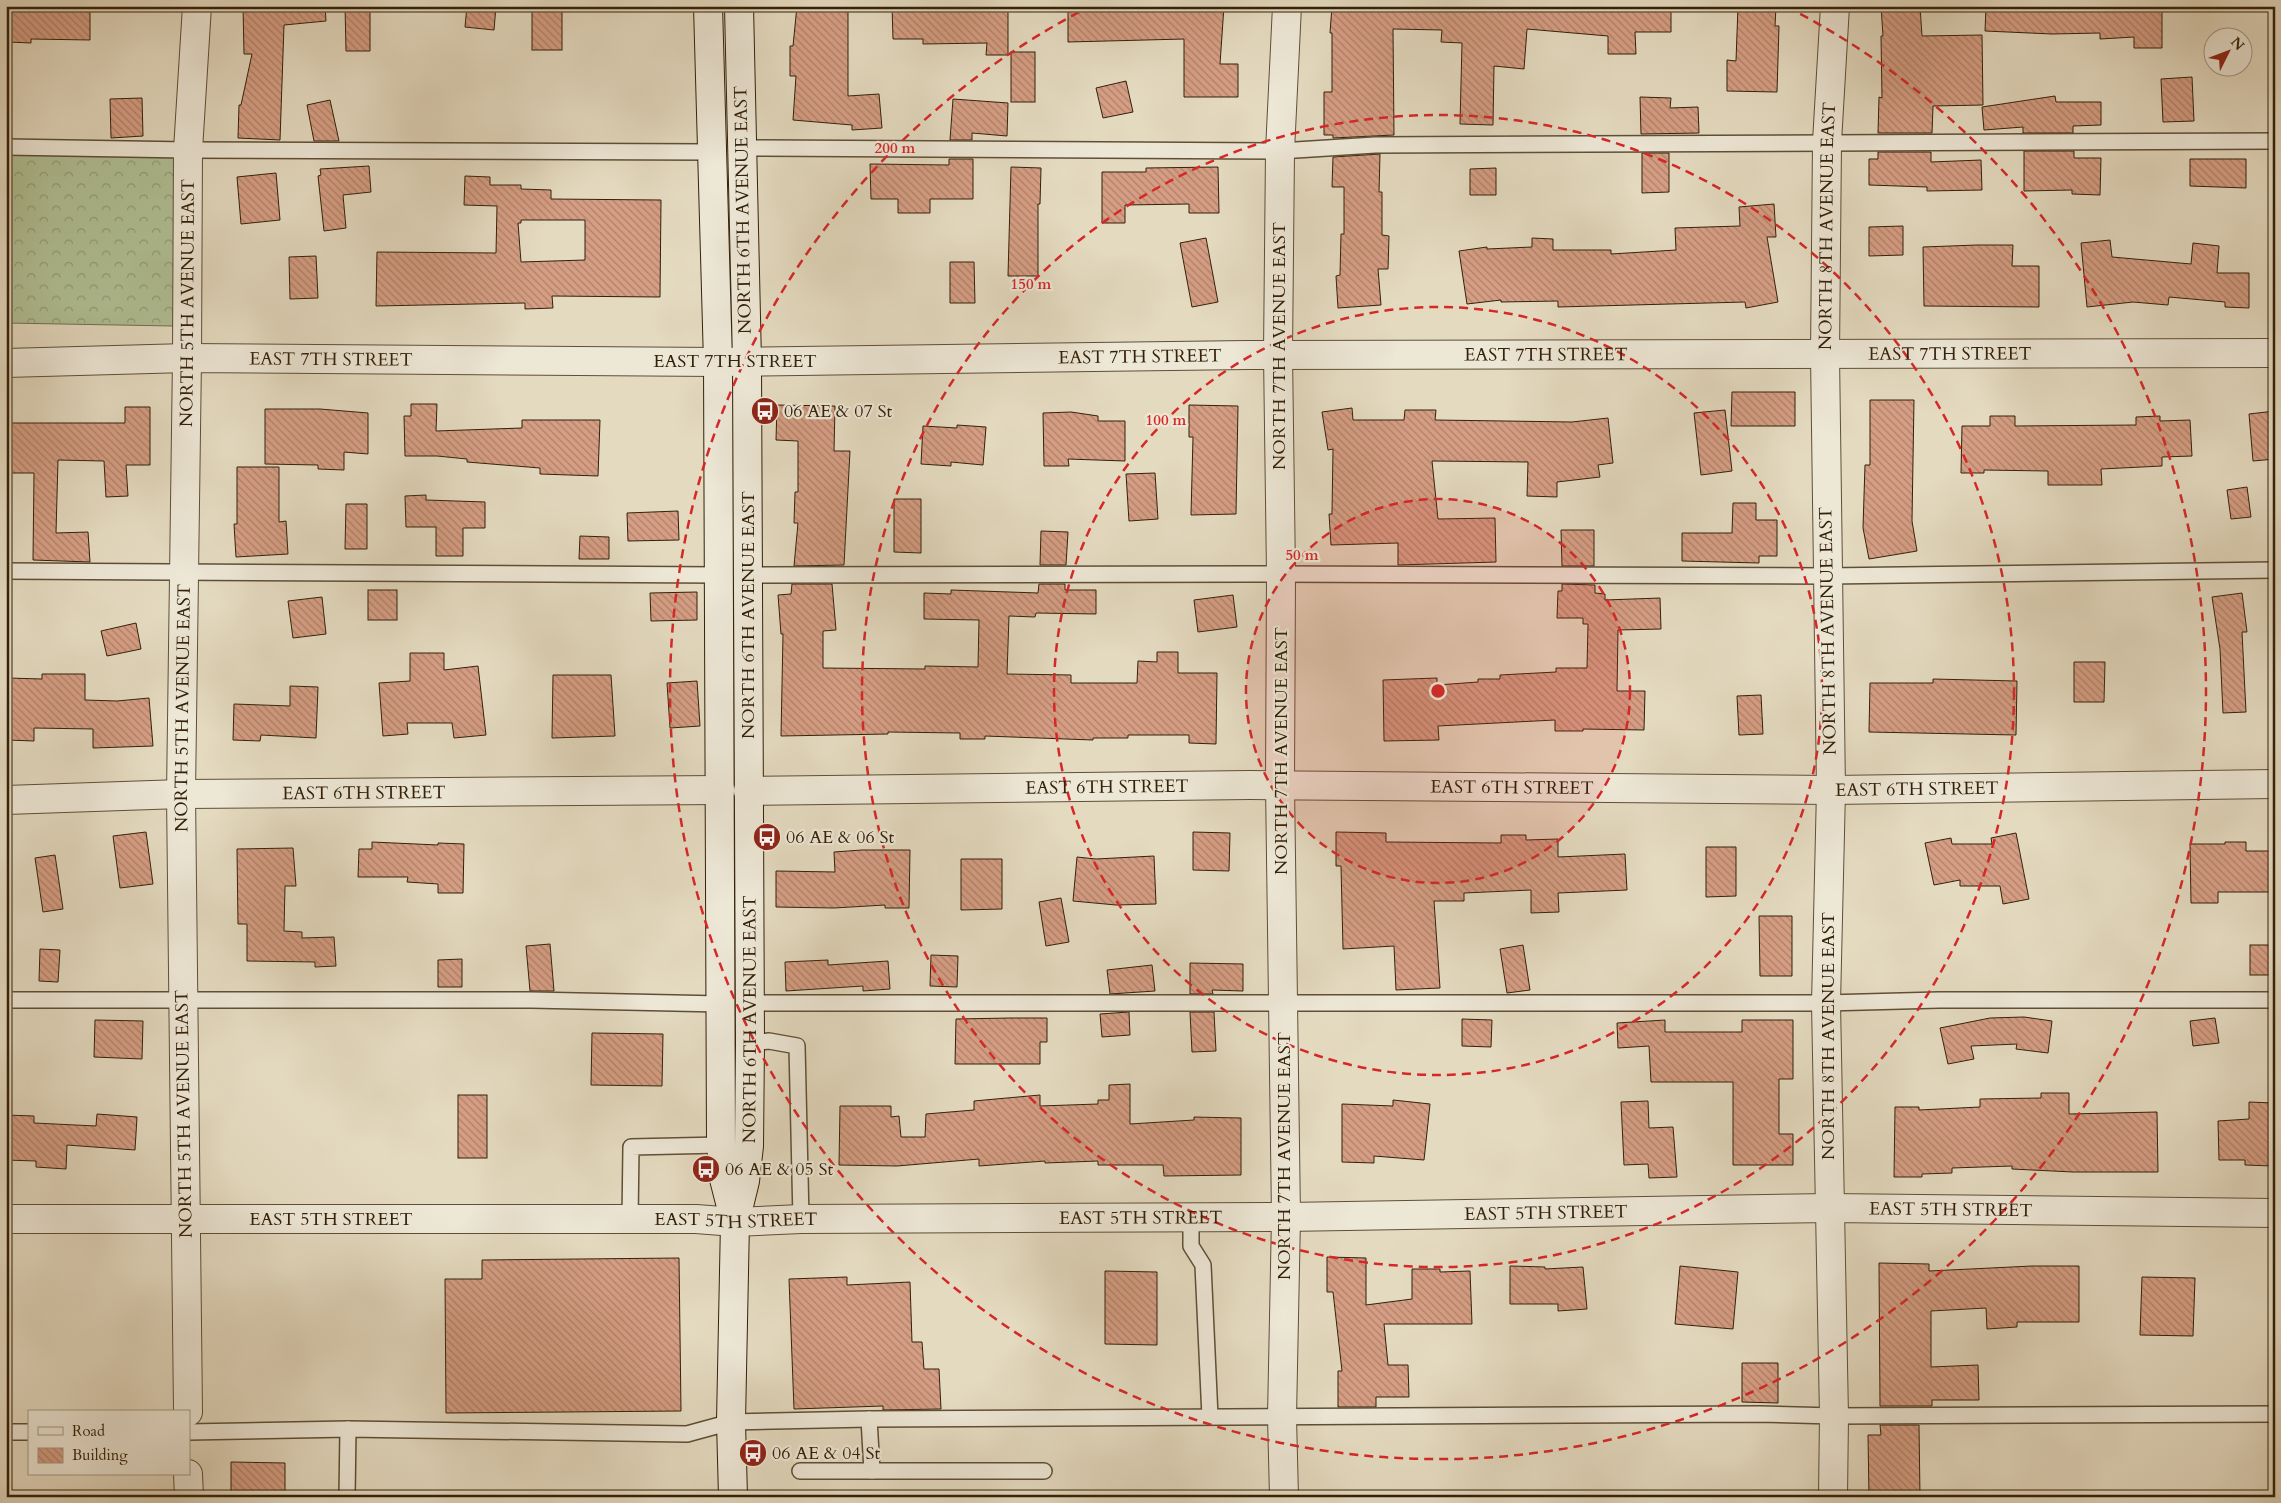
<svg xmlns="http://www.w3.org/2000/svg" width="2281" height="1503" font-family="Cardo,serif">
  <defs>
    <pattern id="forest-crowns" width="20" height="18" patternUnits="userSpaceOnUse" patternTransform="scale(1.25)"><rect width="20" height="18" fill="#b0c095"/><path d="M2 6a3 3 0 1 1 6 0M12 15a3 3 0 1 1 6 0" fill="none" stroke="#909c78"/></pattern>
    <pattern id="building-back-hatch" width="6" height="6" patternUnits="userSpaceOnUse" patternTransform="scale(1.25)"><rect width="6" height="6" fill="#d69e84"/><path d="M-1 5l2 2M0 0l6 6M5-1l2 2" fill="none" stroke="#ae806a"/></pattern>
  </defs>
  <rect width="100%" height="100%" fill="#e4dac0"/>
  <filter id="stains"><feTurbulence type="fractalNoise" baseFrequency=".004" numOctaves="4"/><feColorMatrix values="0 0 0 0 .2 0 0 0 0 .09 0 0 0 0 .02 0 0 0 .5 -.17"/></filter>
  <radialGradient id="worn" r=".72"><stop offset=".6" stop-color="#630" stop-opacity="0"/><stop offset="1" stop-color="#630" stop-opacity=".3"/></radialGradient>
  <!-- forest -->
  <path fill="url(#forest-crowns)" stroke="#72704f" d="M6,152L178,156L173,326L6,323Z"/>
  <!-- building -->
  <g fill="url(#building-back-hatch)" stroke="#332109" fill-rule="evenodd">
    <path d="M9,6H90V40L31,39V43L8,42Z"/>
    <path d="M243,6H325L326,21L284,25L280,140L238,138L239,105H241L252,54H244Z"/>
    <path d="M345,6H370V51H346Z"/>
    <path d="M467,6H496L494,30L465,27Z"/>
    <rect x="532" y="6" width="30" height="44"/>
    <path d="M797,6H848V96L879,94L882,128L852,130V125L793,120L796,76H790V46H793Z"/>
    <path d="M892,6H1008V55H986L987,43L923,44V39H893Z"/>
    <path d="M1068,6H1224L1220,64H1238V97H1184V39L1068,42Z"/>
    <path d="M1332,6H1671V32H1635L1636,54H1608V36L1527,29L1524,69L1494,66L1493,125L1460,124L1462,43L1441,42L1442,30L1393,29L1394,135L1333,138V135H1324V92H1332V33H1330Z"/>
    <path d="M1738,6H1776L1775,26H1779L1777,92L1727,91V60L1736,61Z"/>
    <path d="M1881,6H1920L1922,36L1982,35L1983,105L1933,106L1932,133H1878L1879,97L1882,98L1881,36H1883Z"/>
    <path d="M1986,6H2162V48H2134V37L2100,39V33L2052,34L1985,31Z"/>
    <rect x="1011" y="52" width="24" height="50"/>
    <path d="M2192,77L2194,121L2163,122L2161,79Z"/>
    <path d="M1126,81L1133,112L1103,118L1096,88Z"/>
    <path d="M2055,96L2056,102H2101V125L2073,126V133H2023V127L1984,130L1982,107Z"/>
    <path d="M1640,97L1671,98L1670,108L1698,107L1699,133L1641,134Z"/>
    <path d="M142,98L143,136L111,138L110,99Z"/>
    <path d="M953,99L1008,103L1007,136L972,133V140H950Z"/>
    <path d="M330,100L339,141H314L307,105Z"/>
    <path d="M2024,151H2074V158H2101L2100,195L2072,194V190L2024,191Z"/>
    <path d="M1878,152H1931V162L1981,160L1982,190L1927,191V187L1869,185V159H1878Z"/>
    <path d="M1642,153H1669V192L1642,193Z"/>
    <path d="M1380,154L1379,192H1382V235L1389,236L1388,269H1378L1381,305L1338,308L1336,276L1340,275L1341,234H1344V187H1332L1333,157Z"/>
    <path d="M949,159H973V199H930V213H898V199H871L870,164L949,165Z"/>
    <path d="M2190,159H2246V188L2190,186Z"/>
    <path d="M369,166L371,192L343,195L346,228L324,231L318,176L321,175L320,169Z"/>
    <path d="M1011,167L1041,168L1040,204H1038V276H1008Z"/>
    <path d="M1218,167L1219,213H1189V204L1125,205V223H1102V172H1146V168Z"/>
    <path d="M1496,168V195H1470V169Z"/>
    <path d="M276,173L280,220L241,224L237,177Z"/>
    <path d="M465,176L490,177V185H521V189L551,190V199L661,200L660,297L552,296L553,308L525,309V303L376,306L377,252L496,253L497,206L464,205ZM521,220H585V260L521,262L518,223H521Z"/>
    <path d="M1774,204L1776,237H1767L1778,302L1746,308L1745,302L1558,307V301L1501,302V300L1467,304L1459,251L1487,247V249L1532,247V238L1553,239V250H1611V254L1676,250L1675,228L1740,226L1739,207Z"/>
    <path d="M1903,226V255L1869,256V227Z"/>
    <path d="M1206,238L1218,302L1192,307L1180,243Z"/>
    <path d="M2110,240L2112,257L2191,264L2193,243L2219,246L2217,273H2249V308L2225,307V302L2169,297L2168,305L2133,302L2087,307L2081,243Z"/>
    <path d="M1977,245H2013L2012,266H2039V307L1924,306L1923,247Z"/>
    <path d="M316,256L318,298L290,299L289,257Z"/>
    <path d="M950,262H974L975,303H950Z"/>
    <path d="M1732,392H1795V426H1731Z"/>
    <path d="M1870,400H1914L1912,521L1917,551L1869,559L1863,528L1865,465H1870Z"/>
    <path d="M411,404H437L436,431L522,428V420H600L598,476L540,474V468L467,462V459L437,456H405L404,416H411Z"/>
    <path d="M777,405L835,406L834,451H850L844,565L794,566L798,523H794L795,492H798V441L776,440Z"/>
    <path d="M1189,405L1238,406L1236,514L1191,515L1193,437H1189Z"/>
    <path d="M125,407H150V465H126L128,496L106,497L104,461L58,460L56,533L88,532L90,562L33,560L34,473H9L7,423H125Z"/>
    <path d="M1352,408L1353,420H1404L1405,410H1436L1435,420L1572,422L1608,418L1613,463L1598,465L1600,477L1557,482V497L1527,496L1528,462L1432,461L1438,519L1495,518L1496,562L1398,565V543L1331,545L1329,514H1332L1333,449L1328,450L1322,412Z"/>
    <path d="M265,409H320L368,413V454L344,452V470L318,469V465L265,464Z"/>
    <path d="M1725,410L1732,471L1701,475L1694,413Z"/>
    <path d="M2275,411V459L2253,461L2249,414Z"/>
    <path d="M1071,412L1098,416V421H1125V461L1068,459L1069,466H1044L1043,413Z"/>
    <path d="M1990,416H2015V426L2136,425V417L2160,416V421L2190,420L2192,456L2162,457V466L2101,469L2102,485H2048V471L1984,470V473H1961L1962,426H1990Z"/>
    <path d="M957,425L986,427L983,465L951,462V466L921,464L923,426L957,428Z"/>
    <path d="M237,467H279V522L286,521L288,554L236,557L234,524H237Z"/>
    <path d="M1155,473L1158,519L1129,521L1126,474Z"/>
    <path d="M2247,487L2251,517L2231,519L2227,490Z"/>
    <path d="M426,495V500L485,502V528H463V556H436V527H406L405,496Z"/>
    <path d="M894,499H921V553L894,552Z"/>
    <path d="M1733,503H1756V520H1777V556H1759V563L1682,561V533H1732Z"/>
    <path d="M346,504H367V549H345Z"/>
    <path d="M678,511L679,540L628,541L627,513Z"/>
    <path d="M1561,530H1594V566H1562Z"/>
    <path d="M1041,531L1068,532L1066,565H1040Z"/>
    <path d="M580,536L609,537V559H579Z"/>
    <path d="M792,584H832L836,630L823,631V668L925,669V666L978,667L979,620L924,619V593L951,594V590L1038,593L1039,584H1065V590H1096V614L1036,613L1035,617L1009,616L1007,674L1071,675V683H1137L1138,661L1157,662V652H1178V673H1217L1216,744L1189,743V735H1128V738H1093V740L985,736V739H960V733L888,732V734L781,736L783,634H781L778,595L791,594Z"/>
    <path d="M1562,584L1595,585V593L1605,594V600L1660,598L1661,629L1618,630L1617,691H1645L1644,730L1583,729V731H1555V720L1438,726L1439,740L1384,741L1383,680L1437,678V685L1478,682V679H1500V675L1556,672V668H1587L1588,624H1583V618H1557L1558,591H1562Z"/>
    <rect x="368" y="590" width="29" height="30"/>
    <path d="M697,592V620L651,621L650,593Z"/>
    <path d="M2242,593L2247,632H2242L2246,712L2223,713L2220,649L2212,597Z"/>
    <path d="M1233,595L1237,627L1198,632L1194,600Z"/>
    <path d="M322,597L326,634L293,638L288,601Z"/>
    <path d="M136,623L141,649L107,656L101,631Z"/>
    <path d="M410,653H444V670L478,666L486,735L454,738L452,723H407L408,734L383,736L379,683L410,681Z"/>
    <path d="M2074,662H2105L2104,702H2074Z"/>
    <path d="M42,674H85V700L117,701L149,698L153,746L93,748V729L34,728V741L7,740L8,678L42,679Z"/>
    <path d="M553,675H611L615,736L552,738Z"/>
    <path d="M1933,679L2017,681L2016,735L1869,732L1870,683H1933Z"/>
    <path d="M697,681L700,726L670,728L667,683Z"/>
    <path d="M290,686L318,687L316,738L261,735L260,741L233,740L234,704L290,706Z"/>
    <path d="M1761,695L1763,734L1739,735L1737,696Z"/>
    <path d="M146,832L153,884L120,888L113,836Z"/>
    <path d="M1193,832L1230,833L1229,871L1193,870Z"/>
    <path d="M1336,832L1386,833V842L1501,843V835H1526V840L1558,839V857L1625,854L1627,890L1558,893L1559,912L1531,913V890L1464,893V901H1434L1440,988L1396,990L1394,946L1343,949L1341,866H1336Z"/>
    <path d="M2016,833L2029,899L2003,904L2000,886H1960V880L1934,885L1925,843L1951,838L1952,844H1992L1991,838Z"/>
    <path d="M372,842L438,845V843L464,844L463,893H438V884L407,882L408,877H358L359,849H372Z"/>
    <path d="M2225,842H2246V851H2275V892H2218V903H2191L2190,844H2225Z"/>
    <path d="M1706,847H1736V896L1706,897Z"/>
    <path d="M293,848L296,886H285L284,931L302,932V938L334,937L336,966L315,967V962L247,961V924H238L237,849Z"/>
    <path d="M862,850H910L909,908H885V905L834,908L776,907V871L835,872L834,852Z"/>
    <path d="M55,855L63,909L43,912L35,858Z"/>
    <path d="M1154,856L1156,904L1116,905L1073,901L1077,857L1096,859Z"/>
    <path d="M961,859H1002V909L961,910Z"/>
    <path d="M1061,898L1069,942L1046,946L1039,902Z"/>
    <path d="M1759,916H1792V976H1760Z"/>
    <path d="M550,944L554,991H530L526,946Z"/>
    <path d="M1523,945L1530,990L1507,993L1500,949Z"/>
    <rect x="2250" y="945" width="24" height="30"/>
    <path d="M40,949L60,950L58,982L39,981Z"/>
    <path d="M931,955L958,956L957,987L930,986Z"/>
    <path d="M462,959V987H438V960Z"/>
    <path d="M828,960V965L888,961L890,989L863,991V986L786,991L785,962Z"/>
    <path d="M1190,963L1243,964V991L1212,990L1213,994H1190Z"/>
    <path d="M1152,965L1155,991L1110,994L1107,970Z"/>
    <path d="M1129,1012L1130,1035L1102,1037L1100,1014Z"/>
    <path d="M1190,1012H1214L1216,1051L1192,1052Z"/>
    <path d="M2024,1017L2052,1021L2048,1053L2016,1049L2017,1044L1971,1046L1974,1059L1948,1064L1940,1028L1990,1018Z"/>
    <path d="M1011,1018H1047V1042H1040V1064H955L956,1019Z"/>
    <path d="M2215,1018L2219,1043L2193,1046L2190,1021Z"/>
    <path d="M1462,1019L1492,1020L1491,1047L1462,1046Z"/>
    <path d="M95,1020L143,1021L142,1059L94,1057Z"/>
    <path d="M1665,1020V1032H1742V1020H1793V1079H1779V1134H1793V1165H1733V1082H1651L1649,1046L1618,1048L1617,1023Z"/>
    <path d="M592,1033L663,1034L662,1086L591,1085Z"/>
    <path d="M1130,1084V1124L1194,1120V1117L1241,1118V1175L1164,1176L1163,1165H1098V1161L1045,1163V1161L979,1166V1159L897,1166L839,1165L840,1106H891V1117L899,1116L901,1137H925L926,1114L974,1110V1101L1040,1095V1106L1098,1104V1100H1109V1085Z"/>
    <path d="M2041,1093H2069V1114L2157,1112L2158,1172H2073L2012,1169V1166L1952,1168V1173L1922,1174V1177H1894L1895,1107H1919V1110L1980,1107V1099L2041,1098Z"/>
    <rect x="458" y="1095" width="29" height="63"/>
    <path d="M1393,1100L1430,1104L1424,1160L1374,1156V1163L1342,1162V1104L1393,1106Z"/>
    <path d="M1648,1101L1649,1128L1673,1127L1677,1177L1649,1178L1648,1164L1624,1165L1621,1102Z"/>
    <path d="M2249,1102L2273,1103L2272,1166L2245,1165V1160H2219L2218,1121L2249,1119Z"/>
    <path d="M97,1114L137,1117L135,1150L67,1145L66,1169L36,1167V1161L6,1160V1115L34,1116V1123L96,1126Z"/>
    <path d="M1327,1257L1366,1258V1305L1412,1299V1269H1440V1272L1470,1271L1472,1324H1384L1388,1365H1408L1409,1397H1376V1407H1338V1371H1342L1333,1292H1327Z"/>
    <path d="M679,1258L681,1411L446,1413L445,1279H482V1260Z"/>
    <path d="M1879,1263L1929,1264V1271L2032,1266H2079V1322H2017V1327L1987,1329L1986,1308L1931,1311V1367L1978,1365L1979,1400H1932V1406H1880Z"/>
    <path d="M1510,1266L1545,1267V1269L1583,1267L1587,1309L1558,1311V1304H1510Z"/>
    <path d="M1680,1266L1738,1272L1733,1329L1675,1324Z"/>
    <path d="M1105,1271L1157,1272V1345L1105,1344Z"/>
    <path d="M847,1277V1285L910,1282L912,1342H922L924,1369H939L941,1409L883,1410V1406L794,1409L789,1279Z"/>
    <path d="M2142,1277L2195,1278L2193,1336L2140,1335Z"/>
    <path d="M1742,1363H1778V1403L1742,1402Z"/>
    <path d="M1880,1425H1919L1920,1497H1869L1868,1435H1881Z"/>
    <path d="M231,1462L285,1463V1497H231Z"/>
  </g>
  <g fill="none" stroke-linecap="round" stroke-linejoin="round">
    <defs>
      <g id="service">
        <path d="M6,147L188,150L711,152"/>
        <path d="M742,148L1280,151L1375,145L2275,141"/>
        <path d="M6,571L719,575"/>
        <path d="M747,575L1249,574L1827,576L2275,570"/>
        <path d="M6,1000H531L721,1004"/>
        <path d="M749,1003H1826L1939,1000H2275"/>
        <path d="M750,1043L769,1041L797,1046L801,1219"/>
        <path d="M1191,1218V1246L1203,1265L1210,1417"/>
        <path d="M630,1220L631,1147L721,1145"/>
        <path d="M6,1432H29"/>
        <path d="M189,1432L348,1429L687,1434L731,1422L869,1419L1759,1414L1834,1416L2275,1414"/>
        <path d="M800,1471H872L869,1419"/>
        <path d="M872,1471H1044"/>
        <path d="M347,1497L348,1429"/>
      </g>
      <g id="minor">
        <path id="s1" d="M718,362L1248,355L2275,353"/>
        <path id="s2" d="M748,791L1250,785L1831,790L2275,784"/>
        <path id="s3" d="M6,800L181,794L720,790"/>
        <path id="s4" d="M6,1219H696L735,1222L801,1219L1286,1217L1829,1208L2275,1213"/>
        <path id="s5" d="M188,1412L181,794L187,358L188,150L197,6"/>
        <path d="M188,1474L189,1497"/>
        <path d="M1284,1497L1282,1417L1286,1217L1280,785L1281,574L1278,354L1280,151L1287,6"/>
        <path id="s6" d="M1833,1497L1834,1416L1826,1003L1831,790L1825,355L1827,142L1835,6"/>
      </g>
      <g id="tertiary">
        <path id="s7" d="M6,363L187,358L718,362"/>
      </g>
      <g id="secondary">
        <path d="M708,6L718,362L721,1145L724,1179L735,1222L731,1422L733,1497"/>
        <path id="s8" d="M736,1218L745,1181L749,1146L750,1043L747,362L739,6"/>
      </g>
    </defs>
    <!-- service casing -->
    <use href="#service" stroke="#5f4f37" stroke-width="18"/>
    <!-- minor casing -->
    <use href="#minor" stroke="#5f4f37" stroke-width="30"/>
    <!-- tertiary casing -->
    <use href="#tertiary" stroke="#5f4f37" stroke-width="30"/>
    <!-- secondary casing -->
    <use href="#secondary" stroke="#332109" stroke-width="30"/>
    <!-- service -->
    <use href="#service" stroke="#ede7d6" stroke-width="15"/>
    <!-- minor -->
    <use href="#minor" stroke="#ede7d6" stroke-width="28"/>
    <!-- tertiary -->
    <use href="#tertiary" stroke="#ede7d6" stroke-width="28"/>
    <!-- secondary -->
    <use href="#secondary" stroke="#ede7d6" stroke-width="28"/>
  </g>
  <!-- distance rings -->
  <circle cx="1438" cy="691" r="192" fill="#d62828" fill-opacity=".12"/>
  <g fill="none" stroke="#d62828" stroke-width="2.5" stroke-dasharray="9 6">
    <circle cx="1438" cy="691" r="192"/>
    <circle cx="1438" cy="691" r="384"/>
    <circle cx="1438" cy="691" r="576"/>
    <path d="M1787 7A768 768 0 1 1 1089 7"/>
  </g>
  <!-- icons -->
  <defs>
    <symbol id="bus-disc" viewBox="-11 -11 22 22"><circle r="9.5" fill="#8f2418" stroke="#ede7d6"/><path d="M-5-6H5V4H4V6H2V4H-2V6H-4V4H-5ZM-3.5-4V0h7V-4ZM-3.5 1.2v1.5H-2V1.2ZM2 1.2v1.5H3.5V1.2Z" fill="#fff"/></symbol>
  </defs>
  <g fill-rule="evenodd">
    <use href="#bus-disc" x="749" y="395" width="32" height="32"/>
    <use href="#bus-disc" x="751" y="821" width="32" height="32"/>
    <use href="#bus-disc" x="690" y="1153" width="32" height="32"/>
    <use href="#bus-disc" x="737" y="1437" width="32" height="32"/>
  </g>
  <g text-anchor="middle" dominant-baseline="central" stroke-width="4.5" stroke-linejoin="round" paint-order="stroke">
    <!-- street labels -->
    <g font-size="18" fill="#332109" stroke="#ede7d6">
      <text transform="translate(743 210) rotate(-91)">NORTH 6TH AVENUE EAST</text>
      <text stroke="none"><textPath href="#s6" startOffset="1271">NORTH 8TH AVENUE EAST</textPath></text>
      <text stroke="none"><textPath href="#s5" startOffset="1109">NORTH 5TH AVENUE EAST</textPath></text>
      <text transform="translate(1279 346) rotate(-90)">NORTH 7TH AVENUE EAST</text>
      <text stroke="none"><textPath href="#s1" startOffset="828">EAST 7TH STREET</textPath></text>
      <text stroke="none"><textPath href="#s1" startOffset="1232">EAST 7TH STREET</textPath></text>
      <text stroke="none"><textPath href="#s1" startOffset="422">EAST 7TH STREET</textPath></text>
      <text stroke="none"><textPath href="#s7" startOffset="325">EAST 7TH STREET</textPath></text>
      <text x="735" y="361">EAST 7TH STREET</text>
      <text transform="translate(748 615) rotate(-90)">NORTH 6TH AVENUE EAST</text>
      <text transform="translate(1828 631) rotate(-91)">NORTH 8TH AVENUE EAST</text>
      <text stroke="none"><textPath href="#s5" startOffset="704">NORTH 5TH AVENUE EAST</textPath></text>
      <text transform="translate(1281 751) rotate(-90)">NORTH 7TH AVENUE EAST</text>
      <text stroke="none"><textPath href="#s2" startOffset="359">EAST 6TH STREET</textPath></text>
      <text stroke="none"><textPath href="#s2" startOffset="764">EAST 6TH STREET</textPath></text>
      <text stroke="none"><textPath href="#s2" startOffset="1169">EAST 6TH STREET</textPath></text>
      <text stroke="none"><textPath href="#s3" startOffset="358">EAST 6TH STREET</textPath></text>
      <text stroke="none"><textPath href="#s8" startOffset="200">NORTH 6TH AVENUE EAST</textPath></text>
      <text transform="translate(1828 1036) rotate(-90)">NORTH 8TH AVENUE EAST</text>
      <text transform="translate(184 1114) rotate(-91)">NORTH 5TH AVENUE EAST</text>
      <text transform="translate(1284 1156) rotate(-90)">NORTH 7TH AVENUE EAST</text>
      <text stroke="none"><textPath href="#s4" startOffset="1945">EAST 5TH STREET</textPath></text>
      <text stroke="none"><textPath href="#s4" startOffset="1540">EAST 5TH STREET</textPath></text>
      <text stroke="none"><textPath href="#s4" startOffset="1135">EAST 5TH STREET</textPath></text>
      <text stroke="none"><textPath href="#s4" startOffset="730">EAST 5TH STREET</textPath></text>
      <text stroke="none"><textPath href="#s4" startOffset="325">EAST 5TH STREET</textPath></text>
    </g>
    <!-- poi labels -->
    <g font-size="18" fill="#332109" stroke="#ede7d6" text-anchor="start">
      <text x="784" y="411">06 AE &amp; 07 St</text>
      <text x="786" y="837">06 AE &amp; 06 St</text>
      <text x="725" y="1169">06 AE &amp; 05 St</text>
      <text x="772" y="1453">06 AE &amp; 04 St</text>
    </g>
  </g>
  <circle cx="1438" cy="691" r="8" fill="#d62828" stroke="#ede7d6" stroke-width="2.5"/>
  <g font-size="15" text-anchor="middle" font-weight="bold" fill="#d62828" stroke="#ede7d6" stroke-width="4.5" stroke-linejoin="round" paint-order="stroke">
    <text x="895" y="153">200 m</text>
    <text x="1031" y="289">150 m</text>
    <text x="1166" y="425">100 m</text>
    <text x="1302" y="560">50 m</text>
  </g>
  <!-- margin -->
  <rect width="2281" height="1503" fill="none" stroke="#e4dac0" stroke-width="25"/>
  <rect x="8" y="8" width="2266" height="1488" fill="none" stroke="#332109" stroke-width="2.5"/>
  <rect x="12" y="12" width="2256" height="1478" fill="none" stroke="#332109"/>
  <!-- legend -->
  <rect x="28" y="1410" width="162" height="65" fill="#ede7d6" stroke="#a39884"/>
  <rect x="38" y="1427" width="25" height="8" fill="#ede7d6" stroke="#a39884"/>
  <text x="72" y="1436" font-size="15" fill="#332109">Road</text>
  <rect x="38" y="1448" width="25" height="15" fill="url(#building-back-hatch)" stroke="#a39884"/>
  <text x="72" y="1460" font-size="15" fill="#332109">Building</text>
  <!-- north arrow -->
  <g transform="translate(2228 52) rotate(48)"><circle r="24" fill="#ede7d6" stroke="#a39884"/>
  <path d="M0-4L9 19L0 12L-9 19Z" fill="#8f2418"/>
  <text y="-8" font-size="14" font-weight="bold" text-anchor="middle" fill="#332109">N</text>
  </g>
  <rect width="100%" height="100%" filter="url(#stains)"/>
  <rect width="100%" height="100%" fill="url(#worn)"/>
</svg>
